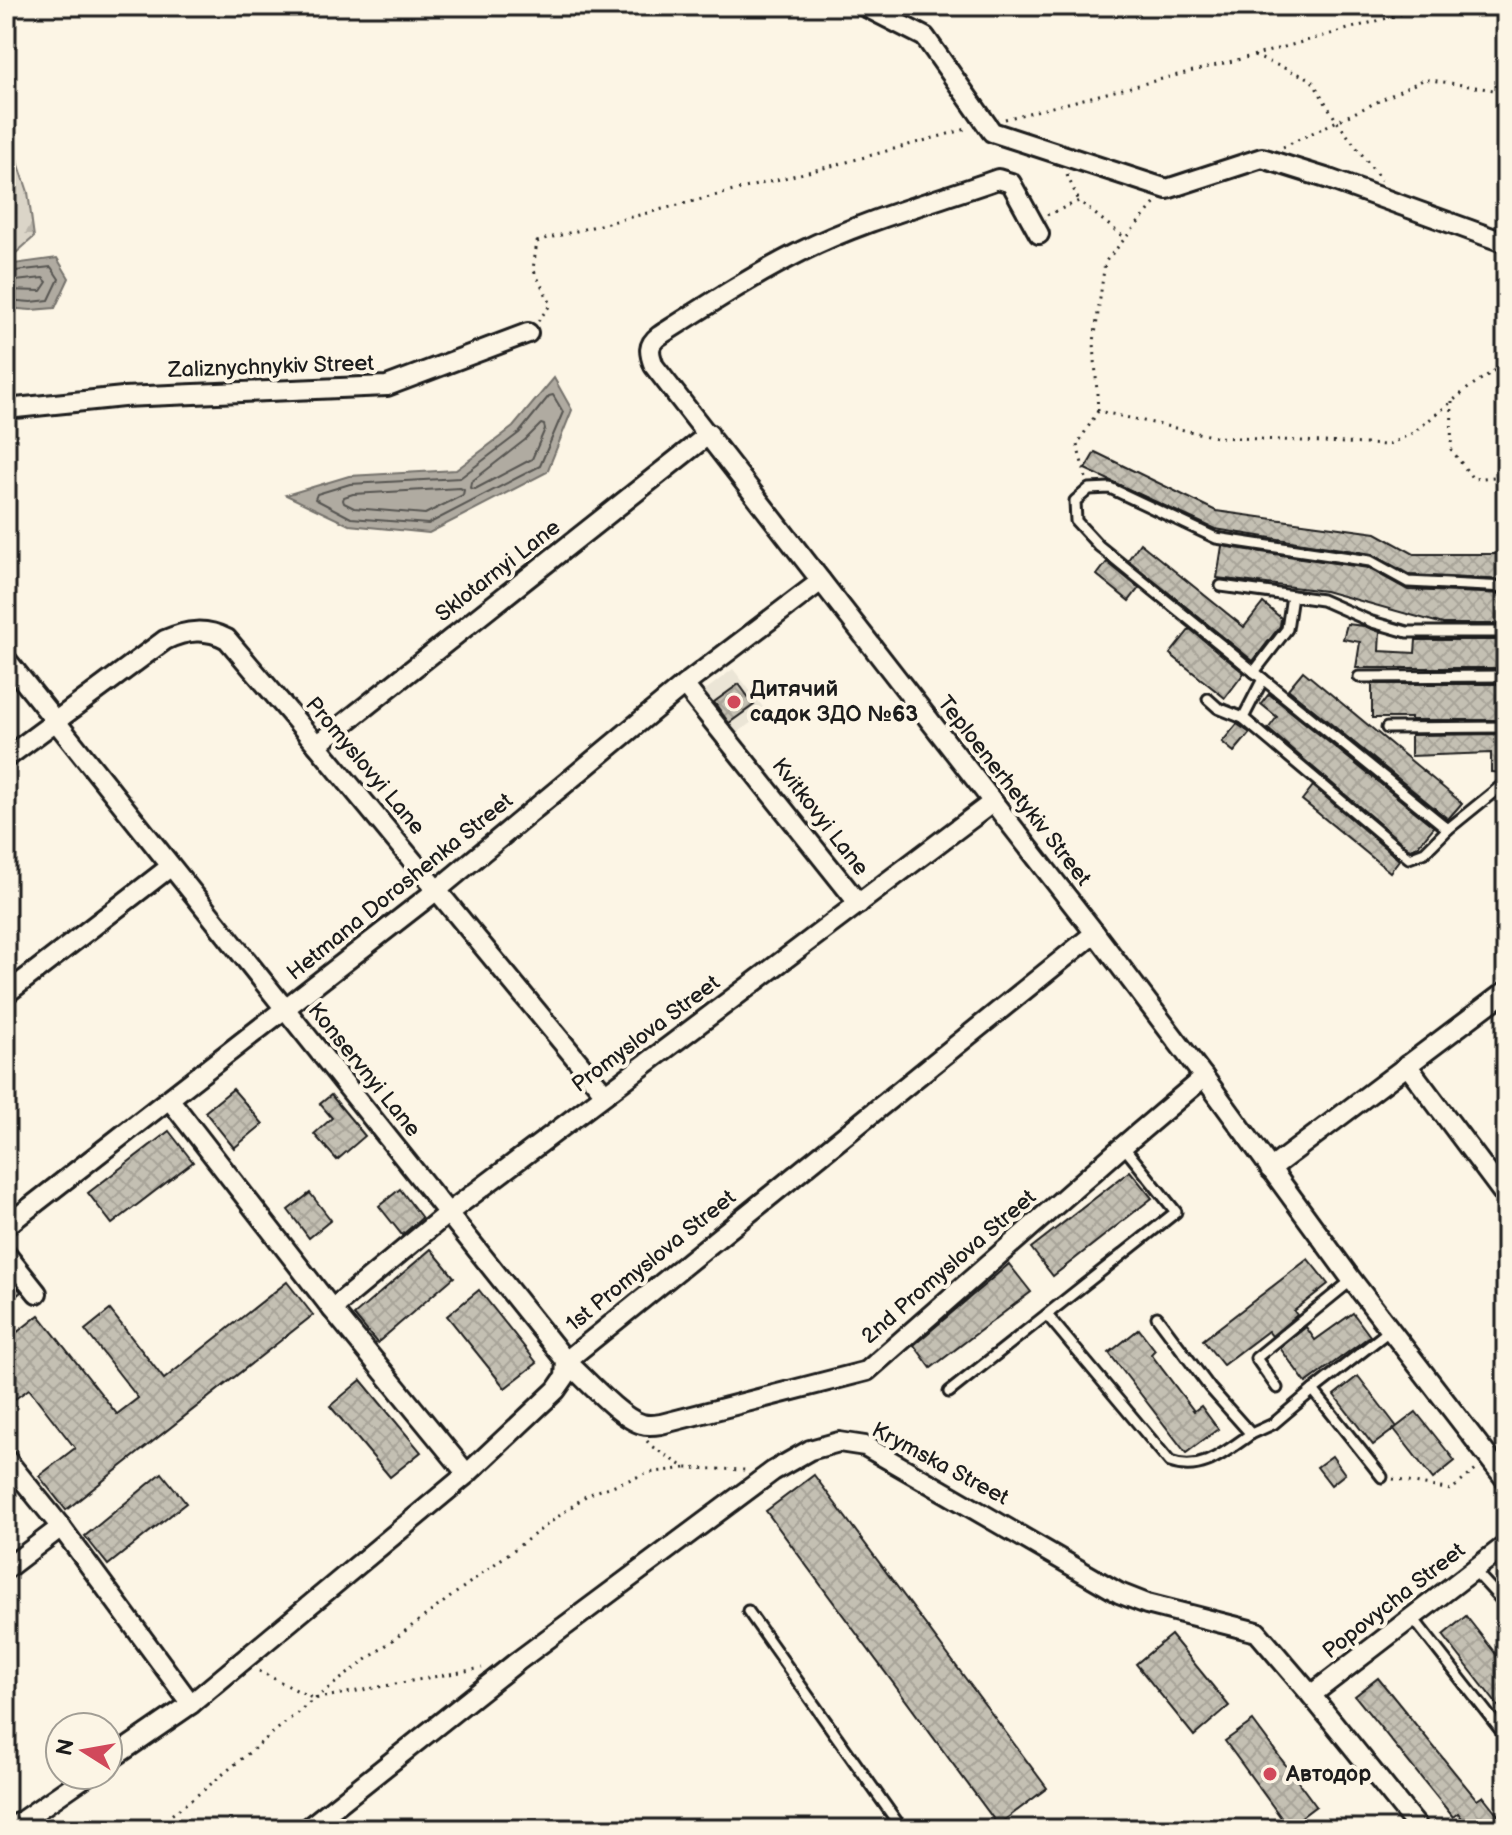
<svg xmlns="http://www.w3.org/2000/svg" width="1512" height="1835" font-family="'Balsamiq Sans',sans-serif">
  <defs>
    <pattern id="forest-firs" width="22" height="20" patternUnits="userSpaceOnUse" patternTransform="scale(2)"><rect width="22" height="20" fill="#dbd5c8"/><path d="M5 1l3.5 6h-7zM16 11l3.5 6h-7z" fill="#bbb6ab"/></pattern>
    <pattern id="building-cross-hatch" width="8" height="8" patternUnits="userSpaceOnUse" patternTransform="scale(2)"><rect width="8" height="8" fill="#c4c0b3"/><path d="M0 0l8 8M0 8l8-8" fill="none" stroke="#a8a499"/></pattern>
  </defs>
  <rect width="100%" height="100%" fill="#fcf5e5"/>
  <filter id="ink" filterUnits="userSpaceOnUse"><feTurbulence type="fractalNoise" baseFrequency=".0125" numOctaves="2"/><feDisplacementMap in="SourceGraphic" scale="16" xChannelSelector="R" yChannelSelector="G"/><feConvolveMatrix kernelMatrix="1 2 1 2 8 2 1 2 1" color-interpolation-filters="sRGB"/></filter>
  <g filter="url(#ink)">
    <!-- built -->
    <path fill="#ebe5d6" d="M733,669L766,711L735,735L703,692Z"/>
    <!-- forest -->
    <path fill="url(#forest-firs)" stroke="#7c7872" stroke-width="2" d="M6,150H14L28,192L34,237L7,261Z"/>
    <!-- water -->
    <g fill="#b0aba1" stroke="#75726c" stroke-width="2">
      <path d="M57,258L69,278L55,308L31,310L6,308V265Z"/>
      <path d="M554,378L572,410L547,472L429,533L349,525L286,495L349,476L456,470L513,427Z"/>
    </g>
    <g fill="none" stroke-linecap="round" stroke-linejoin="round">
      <!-- shore -->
      <g stroke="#575551" stroke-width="2">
        <path d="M6,272L51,267L59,279L49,300L31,302L6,300"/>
        <path d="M6,282L43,278L47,282L41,291L6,290"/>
        <path d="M553,395L563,412L540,466L428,524L351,518L315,499L317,494L350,484L460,478L519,433L549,396Z"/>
        <path d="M541,424L544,425L545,429L532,459L475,489L470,488L471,482L525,440Z"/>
        <path d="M460,488L464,490L463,495L425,514L354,508L344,503L343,500L344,497L353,494Z"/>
      </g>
    </g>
    <!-- building -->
    <g fill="url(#building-cross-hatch)" stroke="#1c1c1c" stroke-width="2">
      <path d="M1095,452L1216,511L1376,533L1414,554H1506V580L1410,575L1372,554L1215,529L1085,469Z"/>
      <path d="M1140,543L1244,627L1263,603L1281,618L1280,626L1253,661L1128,560Z"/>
      <path d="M1222,546L1368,568L1408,590L1506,594V624H1443L1325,591L1217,578Z"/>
      <path d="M1107,562L1139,588L1129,601L1097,575Z"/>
      <path d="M1347,624L1364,626L1380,632L1379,651L1415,653L1416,640H1506V668H1356L1360,642L1343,639Z"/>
      <path d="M1190,629L1244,673L1225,698L1170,654Z"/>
      <path d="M1303,671L1462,803L1448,819L1288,689Z"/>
      <path d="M739,684L754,705L729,723L714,702Z"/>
      <path d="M1372,684H1506V720H1411V718H1372Z"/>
      <path d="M1269,694L1434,827L1418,846L1411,849L1408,848L1268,729L1277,717L1261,704Z"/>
      <path d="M1237,724L1250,733L1234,752L1222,742Z"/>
      <path d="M1506,734L1505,773L1491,772V753L1411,756V735Z"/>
      <path d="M1313,786L1399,860L1390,872L1302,800Z"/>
      <path d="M233,1089L263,1124L234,1148L205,1112Z"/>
      <path d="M331,1095L365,1136L337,1160L314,1134L332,1118L320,1104Z"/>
      <path d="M169,1131L193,1162L112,1224L88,1193Z"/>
      <path d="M1130,1171L1152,1198L1053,1276L1031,1248Z"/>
      <path d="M400,1189L422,1218L402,1235L379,1206Z"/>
      <path d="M310,1193L331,1220L309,1238L288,1210Z"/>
      <path d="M431,1249L454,1277L377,1343L354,1315Z"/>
      <path d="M1308,1259L1328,1284L1294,1311L1297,1315L1272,1336L1268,1331L1223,1365L1203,1340Z"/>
      <path d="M1009,1264L1031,1292L931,1368L914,1345Z"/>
      <path d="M6,1273L21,1292L6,1304Z"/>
      <path d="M287,1282L313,1315L66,1510L39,1476L75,1448L29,1389L15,1399L6,1388V1341L39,1315L117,1414L138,1398L85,1330L110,1310L164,1379Z"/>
      <path d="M479,1290L537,1363L505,1388L447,1316Z"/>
      <path d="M1353,1313L1370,1336L1306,1383L1280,1348L1306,1327L1315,1340Z"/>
      <path d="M1139,1329L1155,1350L1151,1354L1194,1411L1201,1406L1218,1429L1186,1453L1109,1353Z"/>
      <path d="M1358,1376L1397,1427L1373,1445L1334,1395Z"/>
      <path d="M361,1380L421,1452L390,1477L330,1406Z"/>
      <path d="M1416,1412L1455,1461L1433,1479L1394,1429Z"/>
      <path d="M1332,1456L1345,1474L1331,1485L1317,1467Z"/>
      <path d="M162,1473L186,1503L108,1565L85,1536Z"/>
      <path d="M814,1475L1047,1788L998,1825L766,1511Z"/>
      <path d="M1466,1616L1506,1667V1716L1443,1635Z"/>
      <path d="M1171,1635L1229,1706L1194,1736L1136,1664Z"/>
      <path d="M1378,1678L1477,1800L1483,1796L1506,1825V1829H1470L1458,1813L1453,1817L1355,1696Z"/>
      <path d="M1253,1721L1316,1806L1288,1827L1225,1741Z"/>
    </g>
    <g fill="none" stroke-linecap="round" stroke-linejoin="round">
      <defs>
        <g id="service">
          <path d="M1221,586L1322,600L1372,622L1407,632H1506"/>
          <path d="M1506,587L1408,582L1370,561L1216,538L1110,488L1089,489L1075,501L1076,521L1099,546L1448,829L1506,782"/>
          <path d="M1254,672L1287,629L1292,596"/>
          <path d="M1359,677L1506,676"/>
          <path d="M1263,679L1243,718L1409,858L1425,852L1448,829"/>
          <path d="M1208,699L1218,708L1243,718"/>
          <path d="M1387,728L1506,727"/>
          <path d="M1047,1315L1170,1462C1202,1474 1226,1451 1251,1434"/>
          <path d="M1157,1317L1210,1388L1251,1434L1273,1424L1313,1390"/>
          <path d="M1277,1388L1256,1358L1352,1280"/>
          <path d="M949,1392L1176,1212L1123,1146"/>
          <path d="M1382,1477L1313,1390L1390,1330"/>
          <path d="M1474,1570L1506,1605"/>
          <path d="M748,1611L902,1829"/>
          <path d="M1412,1617L1506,1737"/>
        </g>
        <g id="minor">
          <path d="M864,6L925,37L992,132L1167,189L1262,158L1329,179L1506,243"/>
          <path d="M1039,234L1011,183L998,179C933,202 864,220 802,251C752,276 706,306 659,336C647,345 649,353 654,366L1095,933L1204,1077L1352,1280L1506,1480"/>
          <path d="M6,409L123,397L387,386L528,333"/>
          <path d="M6,659L566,1361C584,1377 620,1418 642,1424C648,1426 655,1425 661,1424L867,1371L1123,1146L1204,1077"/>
          <path d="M684,685L859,904"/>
          <path d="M317,745L709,434"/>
          <path d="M6,758L165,640C187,630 206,628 227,639L317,745L605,1094"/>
          <path d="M6,994L170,867"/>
          <path d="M1407,1065L1506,1197"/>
          <path d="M170,1100L332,1309L467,1474"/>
          <path d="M1270,1169L1506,991"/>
          <path d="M6,1226L437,890L684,685L821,581"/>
          <path d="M6,1254L37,1293"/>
          <path d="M332,1309L448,1213L993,802"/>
          <path d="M6,1459L61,1527L191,1704"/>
          <path d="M6,1569L61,1527"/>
          <path d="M1311,1695L1506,1545"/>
          <path d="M108,1761L191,1704L467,1474L556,1390L565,1377L566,1361L1095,933"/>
          <path d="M10,1829L88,1775"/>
          <path d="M307,1829L518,1661L773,1471L810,1450L839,1442L865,1446L1119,1593L1147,1604L1257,1632L1311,1695L1419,1829"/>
        </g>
      </defs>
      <!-- service casing -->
      <use href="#service" stroke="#1c1c1c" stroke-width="15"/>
      <!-- minor casing -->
      <use href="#minor" stroke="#1c1c1c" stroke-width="24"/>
      <!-- path -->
      <g stroke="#1c1c1c" stroke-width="3" stroke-dasharray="2 6" stroke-linecap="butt">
        <path d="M1254,56L1311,79L1336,120L1381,180"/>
        <path d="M1005,119L1256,55L1430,6"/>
        <path d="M1283,147L1425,79L1506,92"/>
        <path d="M1067,175L1079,201"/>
        <path d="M1047,215L1079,201L1125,238"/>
        <path d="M538,321L551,304L533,269L537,242L545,239L843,163L970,128"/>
        <path d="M1452,401L1451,449L1473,479L1506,476"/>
        <path d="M1098,411L1094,342L1105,262L1156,202"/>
        <path d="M1086,478L1077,445L1098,411L1216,437L1387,445L1413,433L1471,386L1506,363"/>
        <path d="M647,1441L651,1446L686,1468L746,1470"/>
        <path d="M1393,1479L1451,1490L1477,1469"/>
        <path d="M259,1671L314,1699L482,1668"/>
        <path d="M153,1829L205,1789L314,1699L587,1495L648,1473L686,1468"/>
      </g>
      <!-- service -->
      <use href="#service" stroke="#fcf5e5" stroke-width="9"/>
      <!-- minor -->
      <use href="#minor" stroke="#fcf5e5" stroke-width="18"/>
    </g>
  </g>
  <!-- markers -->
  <g fill="#d1495b" stroke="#fcf5e5" stroke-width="3">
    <circle cx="734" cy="702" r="8"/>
    <circle cx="1270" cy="1774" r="8"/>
  </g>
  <g text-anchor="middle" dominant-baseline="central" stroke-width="8" stroke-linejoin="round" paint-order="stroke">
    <!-- street labels -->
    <g font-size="22" fill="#1c1c1c" stroke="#fcf5e5">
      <text transform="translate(271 367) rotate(-2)">Zaliznychnykiv Street</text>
      <text transform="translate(498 571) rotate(-38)">Sklotarnyi Lane</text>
      <text transform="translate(365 766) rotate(50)">Promyslovyi Lane</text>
      <text transform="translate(1014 791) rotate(52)">Teploenerhetykiv Street</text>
      <text transform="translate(820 817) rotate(52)">Kvitkovyi Lane</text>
      <text transform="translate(400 887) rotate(-39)">Hetmana Doroshenka Street</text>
      <text transform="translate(646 1034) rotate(-37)">Promyslova Street</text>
      <text transform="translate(364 1070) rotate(51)">Konservnyi Lane</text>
      <text transform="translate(651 1261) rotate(-39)">1st Promyslova Street</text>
      <text transform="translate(949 1267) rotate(-41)">2nd Promyslova Street</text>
      <text transform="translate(940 1464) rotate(28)">Krymska Street</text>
      <text transform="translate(1394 1601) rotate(-38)">Popovycha Street</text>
    </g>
    <!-- poi labels -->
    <g font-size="22" font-weight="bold" fill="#1c1c1c" stroke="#fcf5e5" text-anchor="start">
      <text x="750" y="689">Дитячий<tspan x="750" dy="25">садок ЗДО №63</tspan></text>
      <text x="1286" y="1774">Автодор</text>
    </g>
  </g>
  <!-- margin -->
  <rect width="1512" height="1835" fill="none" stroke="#fcf5e5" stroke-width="32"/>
  <rect x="16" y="16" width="1480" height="1803" fill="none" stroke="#1c1c1c" stroke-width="3" filter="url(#ink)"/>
  <!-- north arrow -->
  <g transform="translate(84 1751) rotate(281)"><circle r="38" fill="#fcf5e5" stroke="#a29e95" stroke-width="2"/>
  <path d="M0-6L14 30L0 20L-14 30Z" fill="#d1495b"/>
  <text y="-12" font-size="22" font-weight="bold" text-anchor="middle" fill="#1c1c1c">N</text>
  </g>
</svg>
